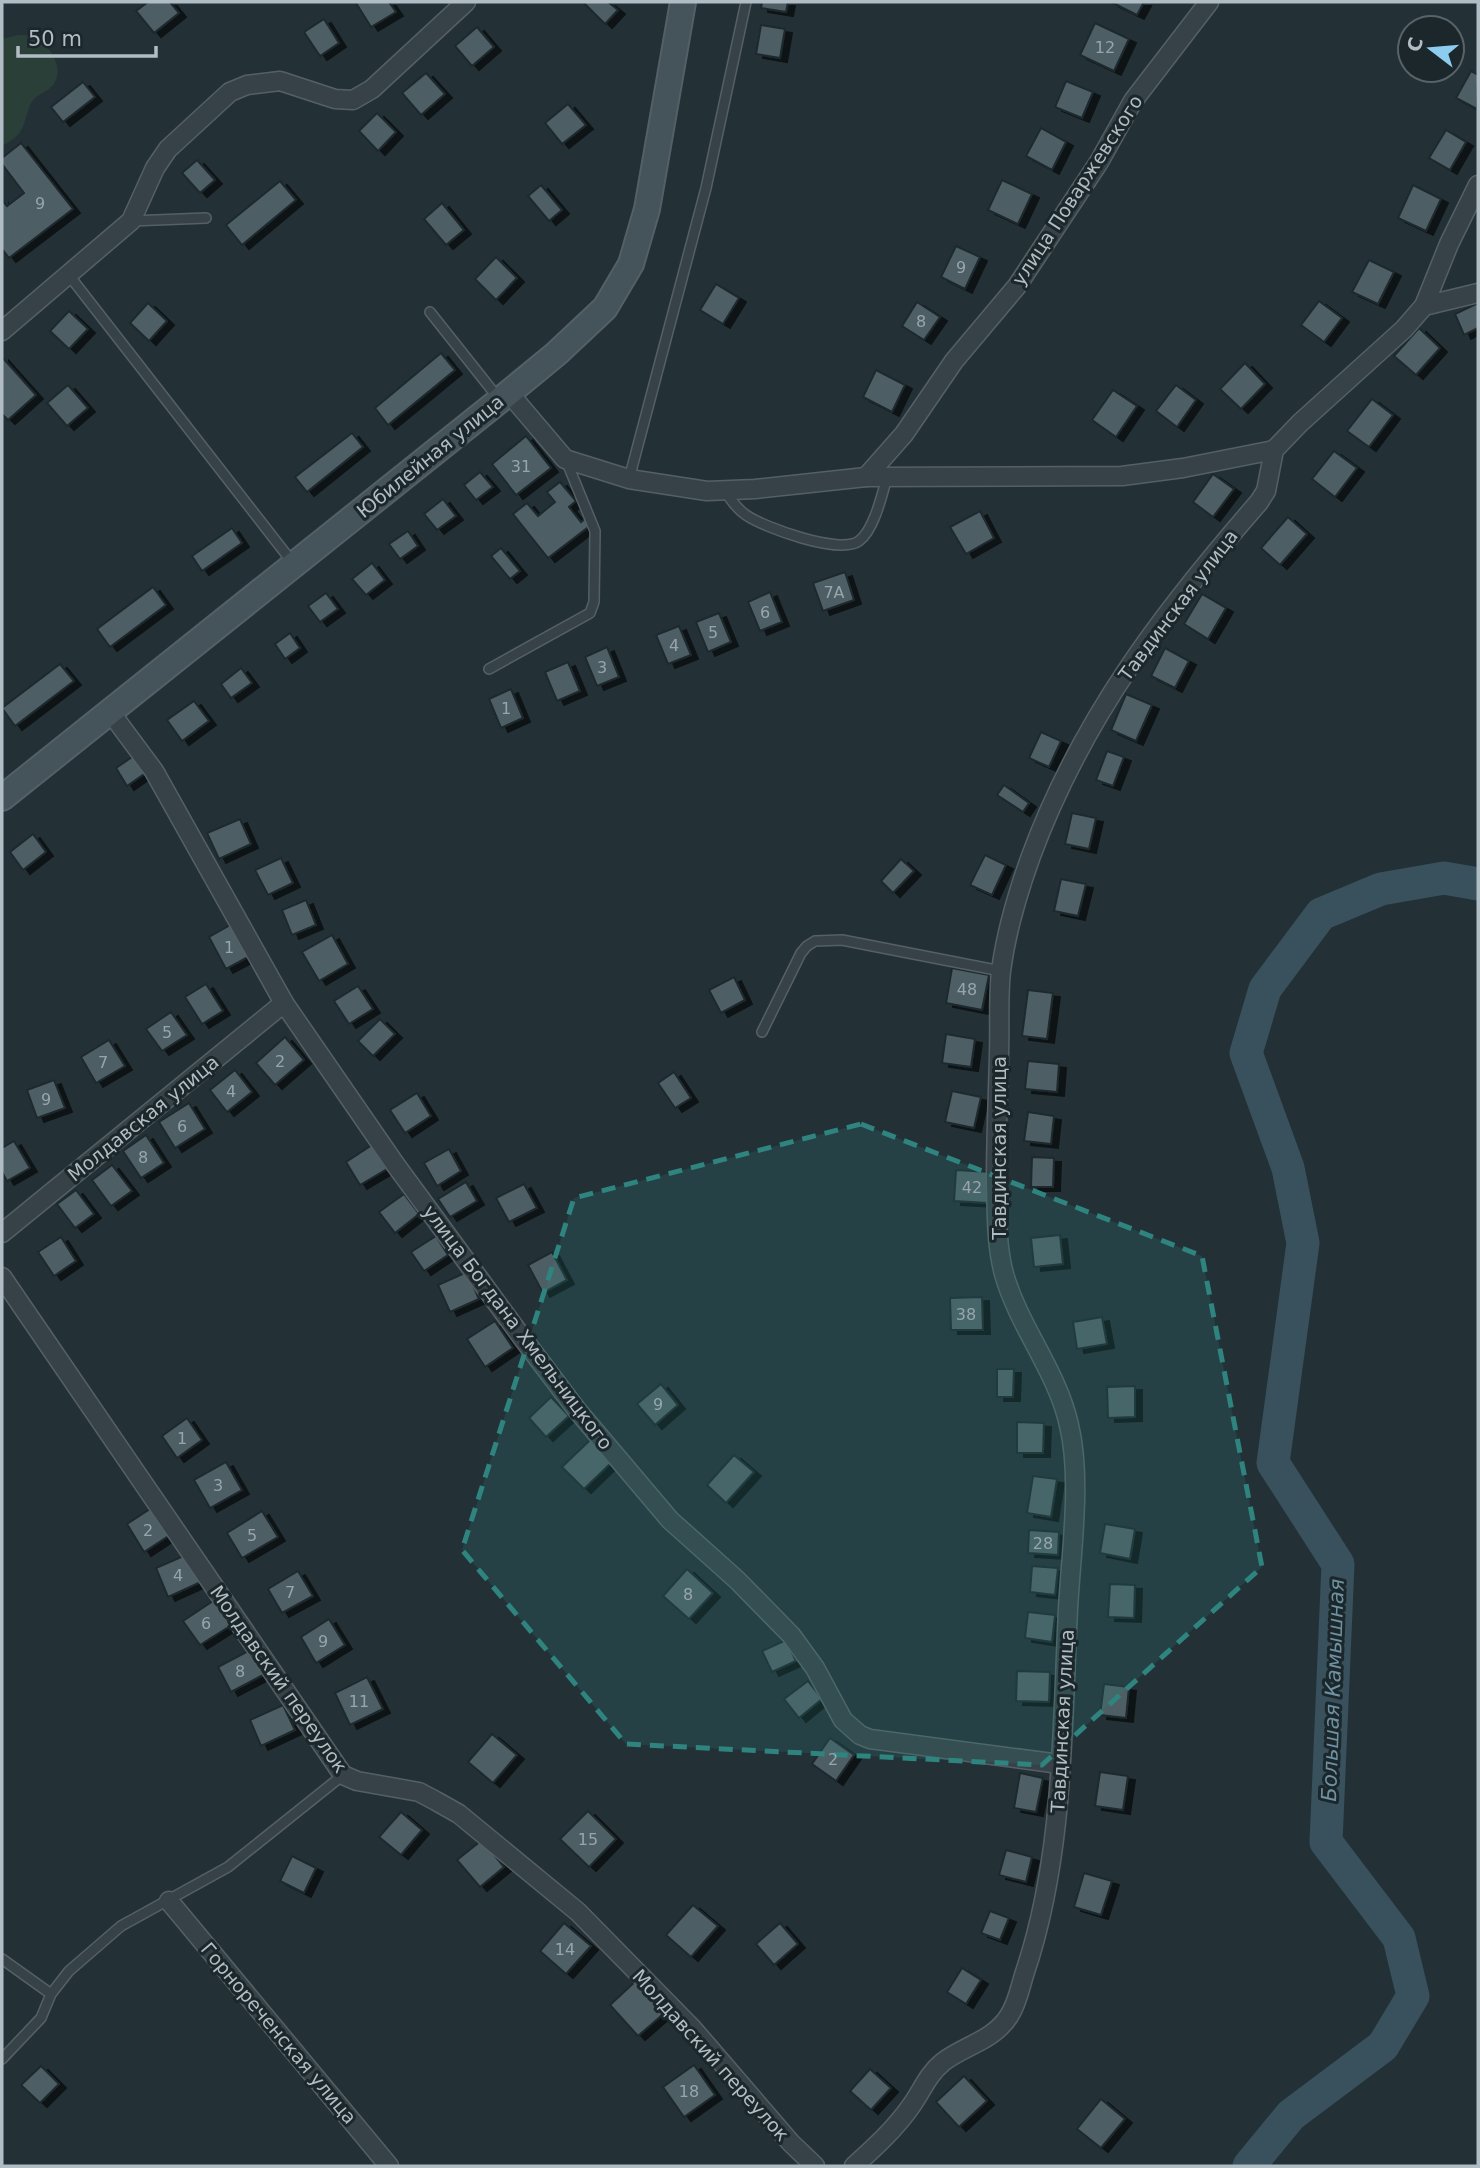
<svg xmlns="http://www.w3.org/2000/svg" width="1480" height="2168" font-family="'DejaVu Sans',sans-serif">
  <defs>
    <filter id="shadow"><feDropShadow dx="7" dy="4" stdDeviation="0" flood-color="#0009"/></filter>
  </defs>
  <rect width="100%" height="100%" fill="#233137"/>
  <!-- green -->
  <path fill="#2b3f39" d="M18,35C25,35 32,35 39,40C51,48 63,68 55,82C50,92 36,93 31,103C22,124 27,133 2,146V39Z"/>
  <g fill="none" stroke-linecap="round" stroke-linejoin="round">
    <!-- river -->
    <path stroke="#38515c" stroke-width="33" d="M1249,2166L1291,2115L1383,2046L1413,1996L1399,1938L1326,1842L1338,1564L1273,1463L1303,1243L1288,1168L1246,1053L1265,989L1321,914L1381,889L1444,878L1478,884"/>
  </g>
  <!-- building -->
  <g fill="#4e5e65" stroke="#1e292e" stroke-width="2" filter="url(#shadow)">
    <path d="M148,2H170L179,13L154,33L136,11Z"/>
    <path d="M358,2H389L396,12L371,27L356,3Z"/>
    <path d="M583,2H608L618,10L605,24Z"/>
    <path d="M762,2H788L786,12L761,8Z"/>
    <path d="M1111,2H1144L1137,15Z"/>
    <path d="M324,19L339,43L320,56L304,32Z"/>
    <path d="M1095,23L1129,39L1114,71L1080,55Z"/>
    <path d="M761,25L785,29L780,58L756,54Z"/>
    <path d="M477,27L494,47L472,66L455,46Z"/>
    <path d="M1471,71L1478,75L1477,109L1456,98Z"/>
    <path d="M426,73L445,94L421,115L402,93Z"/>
    <path d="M1066,81L1093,92L1082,118L1055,107Z"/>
    <path d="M83,82L95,97L63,122L51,107Z"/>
    <path d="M568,104L586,125L562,144L545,123Z"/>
    <path d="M377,113L396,132L378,151L359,131Z"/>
    <path d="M1041,128L1066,142L1052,170L1026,156Z"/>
    <path d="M1446,130L1466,142L1450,170L1429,158Z"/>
    <path d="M21,143L73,209L9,258L2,249V200L7,206L24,193L2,164V158Z"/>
    <path d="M197,160L215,180L200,193L182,173Z"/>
    <path d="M1002,180L1032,194L1018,224L988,210Z"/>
    <path d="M280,181L296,200L242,245L226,225Z"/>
    <path d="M541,185L562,210L549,221L528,196Z"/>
    <path d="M1413,185L1441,199L1426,231L1398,218Z"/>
    <path d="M442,203L464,230L446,245L424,219Z"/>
    <path d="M956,246L980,257L965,289L941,277Z"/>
    <path d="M496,257L517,278L496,300L475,279Z"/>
    <path d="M1369,260L1394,272L1378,304L1352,292Z"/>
    <path d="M716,284L739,298L723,324L700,310Z"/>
    <path d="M1319,301L1342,318L1324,342L1301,325Z"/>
    <path d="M917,302L940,317L924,340L902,326Z"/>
    <path d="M148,303L167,321L149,341L130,323Z"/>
    <path d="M1478,303V328L1464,335L1455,314Z"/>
    <path d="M69,311L88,329L69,349L50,331Z"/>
    <path d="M1419,328L1440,348L1416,375L1394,356Z"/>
    <path d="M441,353L455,370L388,425L375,408Z"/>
    <path d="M2,357L36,395L8,420L2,414Z"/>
    <path d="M1245,363L1265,384L1241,409L1220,389Z"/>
    <path d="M876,370L905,385L892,412L863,397Z"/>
    <path d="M68,385L88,408L67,426L47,403Z"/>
    <path d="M1176,385L1196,400L1177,427L1156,411Z"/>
    <path d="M1113,390L1137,406L1116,437L1092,420Z"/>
    <path d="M1372,399L1393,415L1369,447L1347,431Z"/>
    <path d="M352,433L363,447L307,492L295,477Z"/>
    <path d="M526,436L551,468L516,495L492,464Z"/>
    <path d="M1334,451L1357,468L1335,497L1312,479Z"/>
    <path d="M480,472L493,487L476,500L464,485Z"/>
    <path d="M1213,474L1234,489L1213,517L1193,502Z"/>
    <path d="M560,482L576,501L569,507L581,522L586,518L591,525L548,558L513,514L527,503L538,516L555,502L547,492Z"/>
    <path d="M443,499L456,516L437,530L424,514Z"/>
    <path d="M980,511L994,538L966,554L950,527Z"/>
    <path d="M1288,517L1307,534L1280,565L1261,548Z"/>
    <path d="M232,528L242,543L202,571L192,556Z"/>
    <path d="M408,531L418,546L400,559L389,544Z"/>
    <path d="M501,548L520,571L510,579L491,556Z"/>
    <path d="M372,563L385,580L366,595L352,579Z"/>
    <path d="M845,572L854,600L823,611L813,583Z"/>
    <path d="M153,587L166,605L110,647L97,629Z"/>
    <path d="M770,592L782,622L760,631L748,602Z"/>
    <path d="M326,593L338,609L320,622L308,606Z"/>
    <path d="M1202,594L1226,608L1208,639L1184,624Z"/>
    <path d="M719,613L731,642L708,652L696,622Z"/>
    <path d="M679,626L691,655L668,664L656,635Z"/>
    <path d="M290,633L300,648L285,659L275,644Z"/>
    <path d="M607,647L619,677L597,686L585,657Z"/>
    <path d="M1165,648L1189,661L1175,688L1151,676Z"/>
    <path d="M568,662L580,691L557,701L545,672Z"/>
    <path d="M60,664L74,681L15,726L2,708Z"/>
    <path d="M241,668L252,683L231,698L221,684Z"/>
    <path d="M511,689L523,718L501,728L489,699Z"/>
    <path d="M1126,694L1152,705L1136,741L1111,730Z"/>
    <path d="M194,701L209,721L182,741L167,720Z"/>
    <path d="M1041,732L1061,741L1049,767L1029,758Z"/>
    <path d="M1107,751L1124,757L1113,786L1096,780Z"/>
    <path d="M135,755L147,772L127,786L116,768Z"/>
    <path d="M1004,785L1029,803L1023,812L997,795Z"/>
    <path d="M1072,813L1096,818L1089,849L1065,844Z"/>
    <path d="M240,819L251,844L219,859L207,833Z"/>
    <path d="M33,834L46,852L23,870L10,852Z"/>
    <path d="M985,855L1006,865L992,895L970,885Z"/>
    <path d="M281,858L293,883L268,895L255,870Z"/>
    <path d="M901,859L914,871L893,893L881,881Z"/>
    <path d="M1061,879L1086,884L1078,916L1054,911Z"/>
    <path d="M306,900L316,925L292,935L282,910Z"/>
    <path d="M232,924L250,956L226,969L209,937Z"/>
    <path d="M332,935L348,964L319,981L302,952Z"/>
    <path d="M952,968L989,975L982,1010L946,1003Z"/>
    <path d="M734,977L745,1000L721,1013L709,990Z"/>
    <path d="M206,984L223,1011L202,1024L185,997Z"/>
    <path d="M358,986L373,1009L349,1024L334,1001Z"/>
    <path d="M1028,990L1053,993L1047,1039L1022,1036Z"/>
    <path d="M171,1012L187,1035L162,1051L146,1029Z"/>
    <path d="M380,1019L395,1034L373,1056L358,1041Z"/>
    <path d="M946,1034L975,1039L971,1067L942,1063Z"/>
    <path d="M285,1037L304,1060L275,1085L256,1063Z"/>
    <path d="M109,1040L125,1066L96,1083L81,1057Z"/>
    <path d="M1028,1061L1059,1064L1057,1092L1025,1089Z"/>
    <path d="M235,1070L252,1092L227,1112L210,1090Z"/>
    <path d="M674,1072L691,1098L675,1108L658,1083Z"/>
    <path d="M54,1080L65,1108L37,1118L27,1090Z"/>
    <path d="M952,1091L981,1097L974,1128L945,1122Z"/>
    <path d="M417,1093L431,1116L405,1133L390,1110Z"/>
    <path d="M189,1103L205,1129L175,1148L159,1122Z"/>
    <path d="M1028,1112L1054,1116L1051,1144L1024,1141Z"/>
    <path d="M146,1135L164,1163L141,1178L123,1151Z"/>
    <path d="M14,1141L30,1168L7,1181L2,1172V1148Z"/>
    <path d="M372,1145L387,1169L360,1185L346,1162Z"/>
    <path d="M449,1149L461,1171L437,1186L424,1163Z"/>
    <path d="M1032,1157L1054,1158L1053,1187H1031Z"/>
    <path d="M112,1165L132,1191L111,1206L92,1180Z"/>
    <path d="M956,1170L989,1172L987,1203L954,1201Z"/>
    <path d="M466,1182L477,1201L450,1217L438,1199Z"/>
    <path d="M524,1184L537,1208L509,1222L496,1198Z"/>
    <path d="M76,1190L94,1214L75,1228L57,1204Z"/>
    <path d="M404,1194L419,1214L395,1233L379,1212Z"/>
    <path d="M1060,1235L1063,1264L1034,1267L1031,1238Z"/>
    <path d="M436,1236L448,1255L424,1271L411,1252Z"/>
    <path d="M61,1237L76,1261L54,1276L38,1252Z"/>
    <path d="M552,1252L567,1280L543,1293L528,1265Z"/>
    <path d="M467,1272L479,1299L450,1312L438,1285Z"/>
    <path d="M982,1297L983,1330H951L950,1298Z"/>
    <path d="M1102,1317L1107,1344L1077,1349L1073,1322Z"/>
    <path d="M495,1321L513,1348L485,1367L467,1339Z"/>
    <path d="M997,1369H1014L1013,1397H997Z"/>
    <path d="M661,1384L678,1405L655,1425L637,1404Z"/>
    <path d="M1135,1386V1417L1108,1418L1107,1387Z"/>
    <path d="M551,1397L569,1416L546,1437L529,1418Z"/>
    <path d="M187,1418L202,1440L177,1458L162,1436Z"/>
    <path d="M1017,1422L1044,1423L1043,1453H1017Z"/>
    <path d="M590,1440L612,1462L584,1489L562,1467Z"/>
    <path d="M734,1455L754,1472L726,1503L707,1485Z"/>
    <path d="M226,1462L242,1490L210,1508L194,1480Z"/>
    <path d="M1033,1476L1057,1479L1051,1517L1027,1513Z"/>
    <path d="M153,1507L170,1535L144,1552L127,1524Z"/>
    <path d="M262,1511L278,1537L242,1558L227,1533Z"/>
    <path d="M1105,1524L1135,1529L1130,1559L1100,1553Z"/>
    <path d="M1029,1530L1059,1532L1058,1555L1028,1553Z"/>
    <path d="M188,1554L201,1582L168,1597L156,1568Z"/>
    <path d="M1032,1566L1058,1568L1055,1595L1030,1592Z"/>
    <path d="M687,1569L713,1593L689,1619L663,1596Z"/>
    <path d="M298,1571L313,1596L282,1613L268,1589Z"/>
    <path d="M1110,1584L1135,1585L1134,1618L1108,1617Z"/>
    <path d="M213,1601L230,1626L200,1645L183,1621Z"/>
    <path d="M1028,1612L1055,1615L1052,1642L1025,1638Z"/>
    <path d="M329,1619L345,1645L316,1663L301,1637Z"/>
    <path d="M786,1640L796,1661L772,1672L762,1651Z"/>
    <path d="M250,1650L263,1675L231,1692L218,1667Z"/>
    <path d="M1017,1671L1050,1672L1049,1702L1016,1701Z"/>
    <path d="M367,1677L383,1709L350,1725L335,1693Z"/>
    <path d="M808,1681L822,1699L799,1718L784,1699Z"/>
    <path d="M1104,1684L1129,1687L1126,1718L1100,1715Z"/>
    <path d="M283,1705L295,1730L261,1746L250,1720Z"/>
    <path d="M492,1734L517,1755L493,1783L468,1762Z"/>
    <path d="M830,1738L854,1755L836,1781L812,1764Z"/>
    <path d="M1100,1772L1128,1776L1123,1810L1095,1806Z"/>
    <path d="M1020,1773L1043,1778L1036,1812L1014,1808Z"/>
    <path d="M588,1811L616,1839L589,1867L560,1839Z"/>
    <path d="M401,1812L422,1830L401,1855L379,1837Z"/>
    <path d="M482,1840L504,1867L480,1887L457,1860Z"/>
    <path d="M1006,1850L1032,1857L1026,1882L999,1875Z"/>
    <path d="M292,1856L316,1868L304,1893L280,1881Z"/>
    <path d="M1084,1873L1112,1881L1101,1915L1074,1907Z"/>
    <path d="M693,1905L718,1926L691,1957L666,1935Z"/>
    <path d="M990,1911L1009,1918L1000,1940L981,1933Z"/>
    <path d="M564,1923L591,1946L566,1974L540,1951Z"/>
    <path d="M780,1923L798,1944L774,1965L756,1944Z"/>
    <path d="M962,1968L981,1980L966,2004L947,1992Z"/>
    <path d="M639,1978L668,2010L638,2036L610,2005Z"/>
    <path d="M694,2065L715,2095L684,2117L663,2087Z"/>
    <path d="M41,2066L59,2084L40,2103L21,2085Z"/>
    <path d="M870,2069L891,2088L871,2110L850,2091Z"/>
    <path d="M964,2076L987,2101L959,2127L936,2102Z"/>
    <path d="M1101,2099L1125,2119L1101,2148L1077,2129Z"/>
  </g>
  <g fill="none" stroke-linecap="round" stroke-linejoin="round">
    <defs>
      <g id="lane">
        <path d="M131,221L206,218"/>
        <path d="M68,274L293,563"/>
        <path d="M430,312L499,399"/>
        <path d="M629,479L706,188L746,2"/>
        <path d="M725,491C731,500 737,509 746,515C765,528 840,555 859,541C874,530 882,495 887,477"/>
        <path d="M489,669L590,613L594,602L595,531L566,460"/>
        <path d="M762,1032L801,953L807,946L815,941L842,940L1001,971"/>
        <path d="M2,1959L51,1994"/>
        <path d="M2,2059L41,2018L51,1994L69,1971L121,1926L228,1867L343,1775"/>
      </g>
      <g id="street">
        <path d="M1424,306L1478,293"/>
        <path d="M2,331L131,221L155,168L168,149L230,92L247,85L280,81L335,99L353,100L372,89L466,2"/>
        <path d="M509,393L565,459L629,479L707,491L755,489L866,477L1122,476L1183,468L1274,450"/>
        <path d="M866,477L904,434L954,361L1017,286L1099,162L1133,101L1209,2"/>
        <path d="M111,713L154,771L284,1003L395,1164L524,1340L577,1410L670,1520L737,1580L791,1635L815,1668L843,1720L860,1735L870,1739L1060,1764"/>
        <path d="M2,1233L284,1003"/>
        <path d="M2,1277L343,1775L357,1781L419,1792L436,1801L459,1814L578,1912L692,2028L791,2143L815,2166"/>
        <path d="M169,1901L389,2166"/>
        <path d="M854,2166C874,2148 895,2129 911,2106C922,2091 927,2075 943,2062C965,2045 993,2041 1009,2016C1018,2002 1020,1987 1025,1972C1064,1856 1062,1730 1068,1609C1071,1553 1082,1479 1069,1425C1057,1371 1019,1327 1004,1274C996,1244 997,1213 996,1182C996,1139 998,1097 999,1054C1000,1026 998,998 1001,971C1006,932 1018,892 1031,856C1082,718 1163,612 1259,502L1266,491L1274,450L1300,423L1404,329L1424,306L1449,244L1478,185"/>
      </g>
      <path id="secondary" d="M2,798L500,400L556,354L605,308L631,264L647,209L683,2"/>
    </defs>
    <!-- lane casing -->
    <use href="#lane" stroke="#546065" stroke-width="12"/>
    <!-- street casing -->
    <use href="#street" stroke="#546065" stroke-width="21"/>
    <!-- secondary casing -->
    <use href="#secondary" stroke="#546065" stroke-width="28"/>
    <!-- lane -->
    <use href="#lane" stroke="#364247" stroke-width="9"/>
    <!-- street -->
    <use href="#street" stroke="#364247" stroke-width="18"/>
    <!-- secondary -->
    <use href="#secondary" stroke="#45535a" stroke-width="24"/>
  </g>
  <!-- marked area -->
  <path fill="#2f847f" fill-opacity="0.2" stroke="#2f847f" stroke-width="5" stroke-dasharray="14 9" stroke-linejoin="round" d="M861,1124L1202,1256L1262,1567L1042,1765L626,1744L462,1550L574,1198Z"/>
  <g text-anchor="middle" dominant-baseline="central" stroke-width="6" stroke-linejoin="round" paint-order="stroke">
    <!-- number labels -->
    <g font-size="16" fill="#98a5ac">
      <text x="1105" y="47">12</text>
      <text x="40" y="203">9</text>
      <text x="961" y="267">9</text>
      <text x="921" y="321">8</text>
      <text x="521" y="466">31</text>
      <text x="834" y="592">7А</text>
      <text x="765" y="612">6</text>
      <text x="713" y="632">5</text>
      <text x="674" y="645">4</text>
      <text x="602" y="667">3</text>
      <text x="506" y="708">1</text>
      <text x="229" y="947">1</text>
      <text x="967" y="989">48</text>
      <text x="167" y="1032">5</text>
      <text x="280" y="1061">2</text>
      <text x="103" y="1062">7</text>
      <text x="231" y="1091">4</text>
      <text x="46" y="1099">9</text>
      <text x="182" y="1126">6</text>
      <text x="143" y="1157">8</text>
      <text x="972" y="1187">42</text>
      <text x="966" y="1314">38</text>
      <text x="658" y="1404">9</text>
      <text x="182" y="1438">1</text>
      <text x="218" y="1485">3</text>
      <text x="148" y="1530">2</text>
      <text x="252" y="1535">5</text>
      <text x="1043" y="1543">28</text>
      <text x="178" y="1575">4</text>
      <text x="290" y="1592">7</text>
      <text x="688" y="1594">8</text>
      <text x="206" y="1623">6</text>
      <text x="323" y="1641">9</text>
      <text x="240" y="1671">8</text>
      <text x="359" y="1701">11</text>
      <text x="833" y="1759">2</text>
      <text x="588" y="1839">15</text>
      <text x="565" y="1949">14</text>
      <text x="689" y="2091">18</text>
    </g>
    <!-- street labels -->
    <g font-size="19" fill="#b1bdc4" stroke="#1c272c">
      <text transform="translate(1077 190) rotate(-57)">улица Поваржевского</text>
      <text transform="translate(430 456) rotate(-39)">Юбилейная улица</text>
      <text transform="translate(1178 605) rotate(-53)">Тавдинская улица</text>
      <text transform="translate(143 1118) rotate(-39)">Молдавская улица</text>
      <text transform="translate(999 1148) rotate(-90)">Тавдинская улица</text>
      <text transform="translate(518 1327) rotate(53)">улица Богдана Хмельницкого</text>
      <text transform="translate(279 1679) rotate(55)">Молдавский переулок</text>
      <text transform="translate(1062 1721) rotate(-87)">Тавдинская улица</text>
      <text transform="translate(279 2033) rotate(50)">Горнореченская улица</text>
      <text transform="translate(711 2055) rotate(48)">Молдавский переулок</text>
    </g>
    <!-- water labels -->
    <g font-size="21" font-style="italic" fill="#6d91a0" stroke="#1c272c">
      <text transform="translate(1333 1690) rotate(-88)">Большая Камышная</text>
    </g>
  </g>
  <!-- border -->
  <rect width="1480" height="2168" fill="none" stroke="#b1bdc4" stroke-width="7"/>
  <!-- north arrow -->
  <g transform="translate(1431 49) rotate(286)"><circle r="33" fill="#1c272c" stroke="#586369" stroke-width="2"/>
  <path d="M0-5L12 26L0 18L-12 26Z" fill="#8cccee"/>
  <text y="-10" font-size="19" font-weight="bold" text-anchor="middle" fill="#b1bdc4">С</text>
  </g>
  <!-- scale -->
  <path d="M18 46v10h138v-10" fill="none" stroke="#b1bdc4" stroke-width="3.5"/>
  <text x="28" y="46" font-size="21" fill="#b1bdc4" stroke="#1c272c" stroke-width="5" paint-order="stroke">50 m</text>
</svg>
